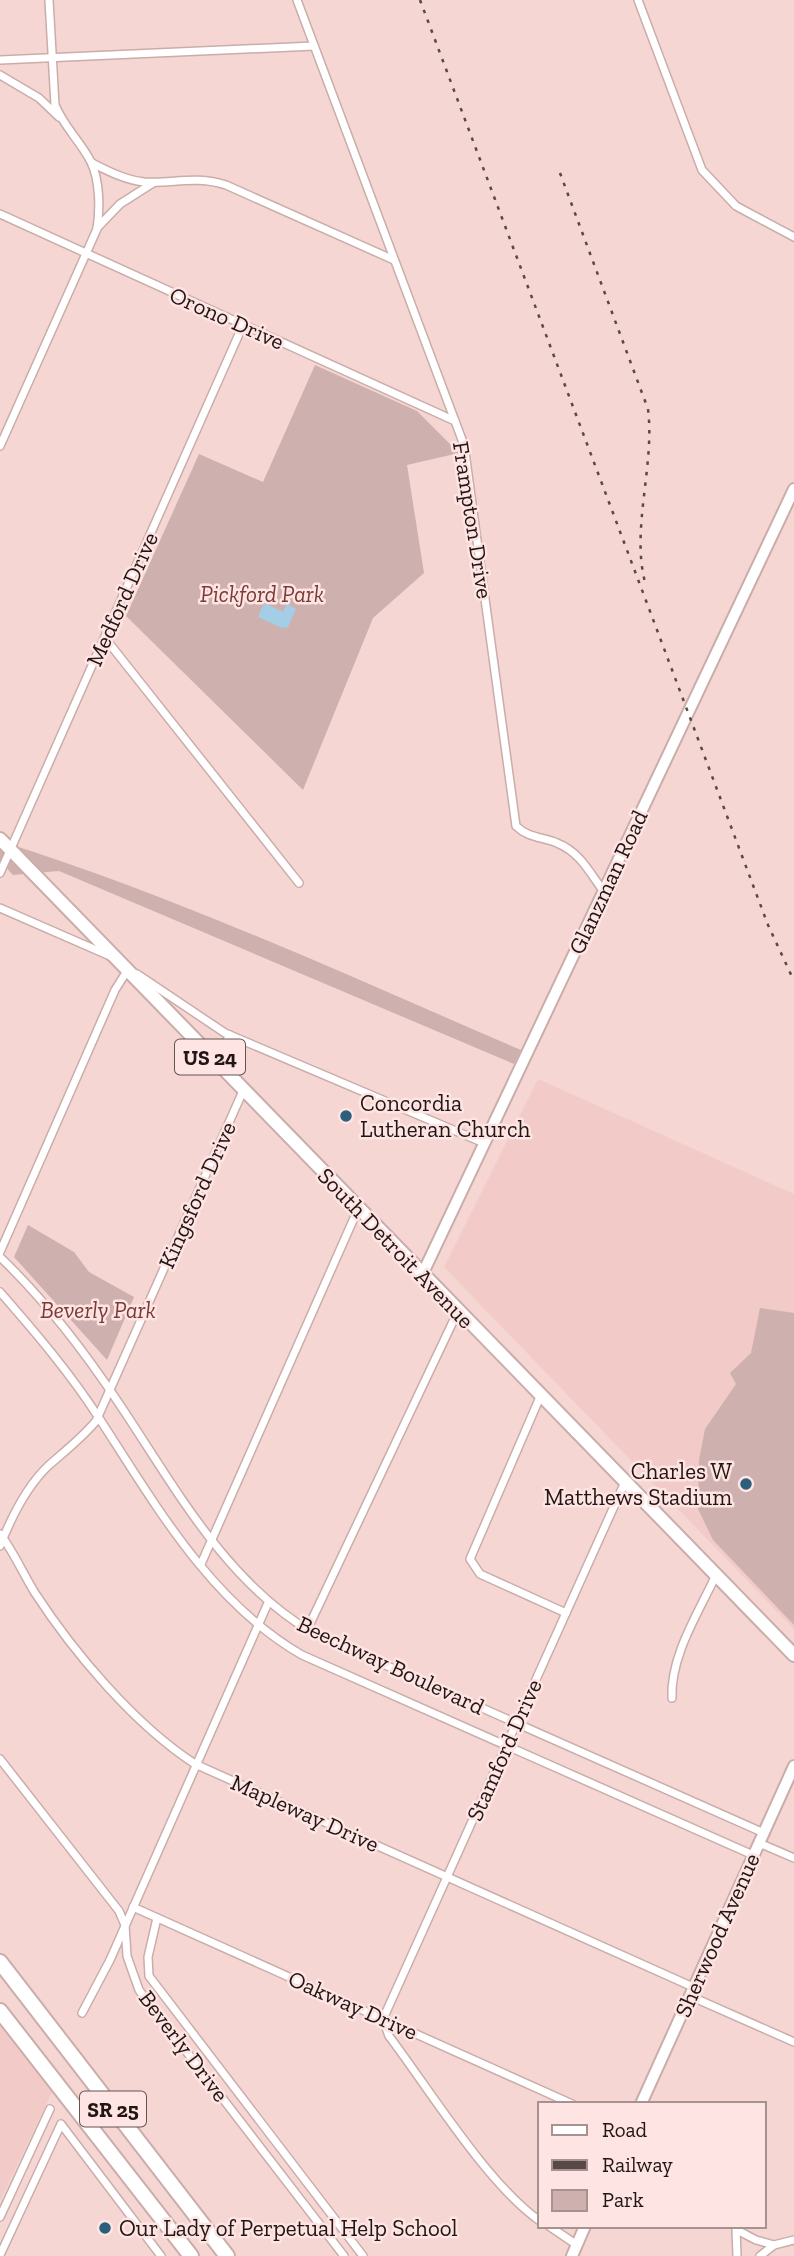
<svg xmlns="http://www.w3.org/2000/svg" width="794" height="2256" font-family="'Zilla Slab',serif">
  <rect width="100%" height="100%" fill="#f5d6d3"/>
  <!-- built -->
  <g fill="#f2cac7">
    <path d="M538,1079L794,1194V1629L444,1267Z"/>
    <path d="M0,2026L52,2092L0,2201Z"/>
  </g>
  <!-- green -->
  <g fill="#ceb1af">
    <path d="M315,365L417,411L459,453L407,465L424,573L373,618L303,790L126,616L199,454L263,482Z"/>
    <path d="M0,841C178,897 349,976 521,1050L514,1064L59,871L13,875L0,861Z"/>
    <path d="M28,1225L74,1252L89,1272L134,1297L107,1360L14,1257Z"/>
    <path d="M760,1308L794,1313V1625L713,1540L698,1509L699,1460L705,1429L736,1384L730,1373L751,1353Z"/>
  </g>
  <!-- water -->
  <path fill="#a4cde6" d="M264,603L283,612L287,604L296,609L288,627L282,628L258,617Z"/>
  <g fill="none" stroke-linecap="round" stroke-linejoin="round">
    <defs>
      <g id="street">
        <path d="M297,0L464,445L516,826C528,838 543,837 557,843C580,852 590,873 604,892"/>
        <path d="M638,0L702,170L736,206L794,237"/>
        <path d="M0,60L314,46"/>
        <path d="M0,75L39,98L59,117"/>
        <path d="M92,163C108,171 125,180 144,182C173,184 195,175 226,185L394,260"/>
        <path d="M0,214L455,421"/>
        <path d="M97,228L120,204L153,183"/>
        <path d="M0,446L97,229C100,209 100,181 91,162C81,142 64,127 55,105L49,0"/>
        <path d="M105,638L299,883"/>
        <path d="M0,873L243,325"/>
        <path d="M0,908L110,956"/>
        <path d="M137,974L225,1033L484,1143"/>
        <path d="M215,1061L230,1035"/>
        <path d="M0,1252L115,990L127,971"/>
        <path d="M0,1257C45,1300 84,1351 118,1402C174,1485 224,1581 313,1633L764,1833"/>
        <path d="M0,1292C35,1332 70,1373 99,1418C155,1504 210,1602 302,1655L753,1855"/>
        <path d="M540,1397L470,1559L480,1574L566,1613"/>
        <path d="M0,1534C14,1552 23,1574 35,1593C74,1653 135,1725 195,1764L693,1987"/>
        <path d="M0,1546C11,1518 26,1487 48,1466C65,1451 82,1438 96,1421L243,1091"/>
        <path d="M201,1564L358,1209"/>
        <path d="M307,1630L458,1311"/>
        <path d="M672,1698C670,1656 699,1612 716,1575"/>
        <path d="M0,1759L119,1911L125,1925L127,1956L139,1990L344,2256"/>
        <path d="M759,1843L794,1858"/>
        <path d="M133,1907L572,2104"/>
        <path d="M157,1918L148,1957L149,1976L363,2256"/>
        <path d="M690,1996L794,2042"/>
        <path d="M82,2013L110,1960L268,1603"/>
        <path d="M0,2217L50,2109"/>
        <path d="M540,2221C488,2185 429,2089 389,2036L383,2019L625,1482"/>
        <path d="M549,2226L577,2245"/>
        <path d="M736,2229L737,2256"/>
        <path d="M737,2230L756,2240L774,2245"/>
        <path d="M0,2255L61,2124L161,2256"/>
        <path d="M760,2256L774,2245L794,2240"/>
      </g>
      <g id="secondary">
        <path d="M422,1275L794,489"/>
        <path d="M641,2104L794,1766"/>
        <path d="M572,2256L585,2226"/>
      </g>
      <path id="primary" d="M0,839L794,1655"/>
      <g id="highway">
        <path d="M0,1962L227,2256"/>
        <path d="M0,2011L191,2256"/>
      </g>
    </defs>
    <!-- street casing -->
    <use href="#street" stroke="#caadaa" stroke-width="10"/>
    <!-- secondary casing -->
    <use href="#secondary" stroke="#caadaa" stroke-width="14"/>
    <!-- primary casing -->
    <use href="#primary" stroke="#caadaa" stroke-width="16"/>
    <!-- highway casing -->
    <use href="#highway" stroke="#caadaa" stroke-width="18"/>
    <!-- street -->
    <use href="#street" stroke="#fff" stroke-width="7"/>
    <!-- secondary -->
    <use href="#secondary" stroke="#fff" stroke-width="10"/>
    <!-- primary -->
    <use href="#primary" stroke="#fff" stroke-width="12"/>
    <!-- highway -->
    <use href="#highway" stroke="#fff" stroke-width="14"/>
    <!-- rail -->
    <g stroke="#584846" stroke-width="2.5" stroke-dasharray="3.5 7" stroke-linecap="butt">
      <path d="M420,0L768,925L794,981"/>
      <path d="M560,173L648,409C655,465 631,529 645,582"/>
    </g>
  </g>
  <!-- markers -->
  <g fill="#2b5f7b" stroke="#fee4e2" stroke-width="2.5">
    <circle cx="346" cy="1116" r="7"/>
    <circle cx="746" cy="1484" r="7"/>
    <circle cx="105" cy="2228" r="7"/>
  </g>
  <g text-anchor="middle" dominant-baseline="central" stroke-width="5" stroke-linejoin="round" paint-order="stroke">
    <!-- shield labels -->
    <g fill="#fee4e2" stroke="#635452" stroke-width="2">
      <rect x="175" y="1039.5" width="70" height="35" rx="5"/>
      <rect x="80" y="2091.5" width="66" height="35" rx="5"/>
    </g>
    <g font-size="21" font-weight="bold" fill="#211615">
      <text x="210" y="1057">US 24</text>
      <text x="113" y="2109">SR 25</text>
    </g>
    <!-- street labels -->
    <g font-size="23" fill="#211615" stroke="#fee4e2">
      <text transform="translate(227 318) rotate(24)">Orono Drive</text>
      <text transform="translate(473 520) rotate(81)">Frampton Drive</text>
      <text transform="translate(122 599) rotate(-66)">Medford Drive</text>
      <text transform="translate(608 882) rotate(-65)">Glanzman Road</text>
      <text transform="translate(197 1195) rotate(-66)">Kingsford Drive</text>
      <text transform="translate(396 1248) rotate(46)">South Detroit Avenue</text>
      <text transform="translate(391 1665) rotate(25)">Beechway Boulevard</text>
      <text transform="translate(504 1750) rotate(-66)">Stamford Drive</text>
      <text transform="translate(305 1813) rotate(24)">Mapleway Drive</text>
      <text transform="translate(717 1935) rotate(-66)">Sherwood Avenue</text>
      <text transform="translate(353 2005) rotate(24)">Oakway Drive</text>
      <text transform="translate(184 2046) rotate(53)">Beverly Drive</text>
    </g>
    <!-- park labels -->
    <g font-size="23" font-style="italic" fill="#783b37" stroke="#fee4e2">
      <text x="262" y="594">Pickford Park</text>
      <text x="98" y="1310">Beverly Park</text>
    </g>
    <!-- poi labels -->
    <g font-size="23" fill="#211615" stroke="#fee4e2" text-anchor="start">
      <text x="360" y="1103">Concordia<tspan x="360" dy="26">Lutheran Church</tspan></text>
      <text x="732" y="1471" text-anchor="end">Charles W<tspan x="732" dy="26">Matthews Stadium</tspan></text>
      <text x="119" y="2228">Our Lady of Perpetual Help School</text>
    </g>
  </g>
  <!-- legend -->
  <rect x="538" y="2102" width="228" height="126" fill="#fee4e2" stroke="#a69290" stroke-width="2"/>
  <rect x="552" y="2125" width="35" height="10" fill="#ffffff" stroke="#a69290" stroke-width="2"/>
  <text x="602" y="2137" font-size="21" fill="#211615">Road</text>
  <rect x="552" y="2160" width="35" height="10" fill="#584846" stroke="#a69290" stroke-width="2"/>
  <text x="602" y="2172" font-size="21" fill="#211615">Railway</text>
  <rect x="552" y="2190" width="35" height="21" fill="#ceb1af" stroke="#a69290" stroke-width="2"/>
  <text x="602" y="2207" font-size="21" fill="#211615">Park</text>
</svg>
